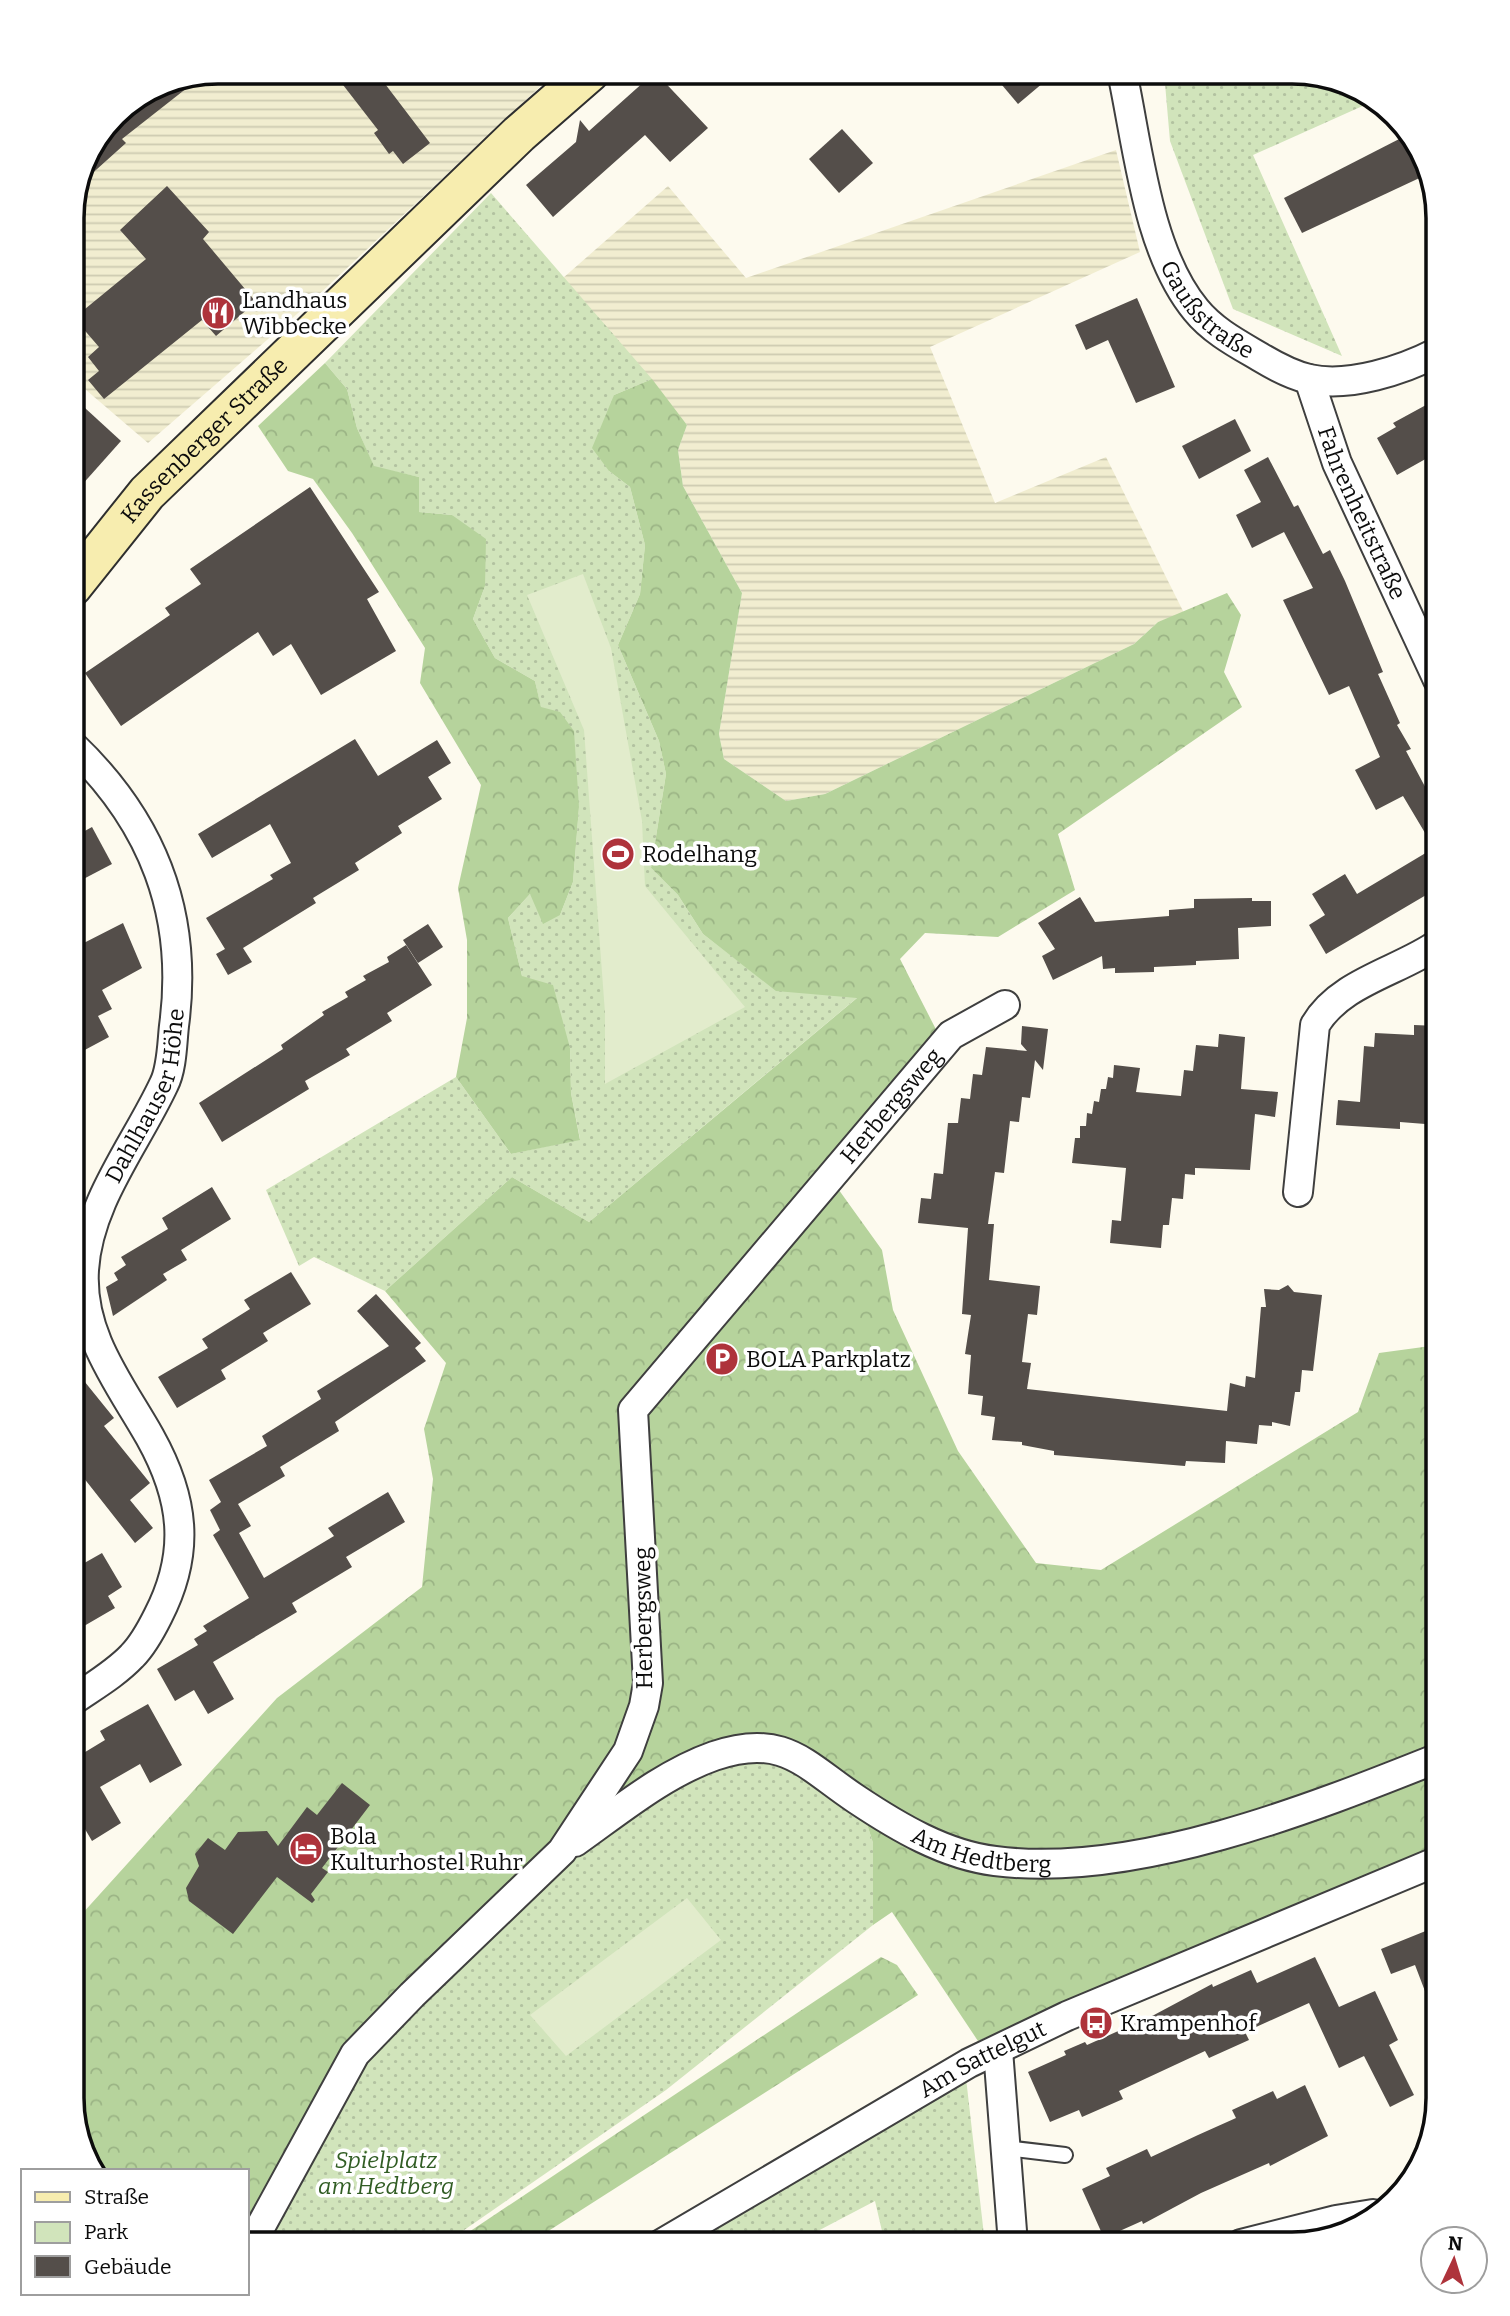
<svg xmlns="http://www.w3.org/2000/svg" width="1510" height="2316" font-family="Bitter,serif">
  <defs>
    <pattern id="farmland-rules" width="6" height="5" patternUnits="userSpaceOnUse" patternTransform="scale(1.75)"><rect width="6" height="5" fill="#f1edd0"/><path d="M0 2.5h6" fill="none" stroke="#cdcab1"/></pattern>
    <pattern id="green-dots" width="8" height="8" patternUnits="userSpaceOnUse" patternTransform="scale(1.75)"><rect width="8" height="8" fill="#d1e4bb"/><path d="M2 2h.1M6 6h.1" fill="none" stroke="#b2c2a0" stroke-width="1.8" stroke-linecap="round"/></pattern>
    <pattern id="forest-crowns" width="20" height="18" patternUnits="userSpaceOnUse" patternTransform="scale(1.75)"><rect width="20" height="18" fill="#b6d39c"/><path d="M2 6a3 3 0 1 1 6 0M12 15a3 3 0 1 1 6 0" fill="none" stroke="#9bb485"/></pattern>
  </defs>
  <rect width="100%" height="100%" fill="#fdfaee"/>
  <!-- farmland -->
  <g fill="url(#farmland-rules)">
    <path d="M218,72H543L548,79L312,301L148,443L72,378V209L83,162L115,114L163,83Z"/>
    <path d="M1116,150L1140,252L930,347L995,503L1106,457L1184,613L1158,622L1134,644L825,794L786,801L724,759L719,734L742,593L683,486L678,450L687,425L563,278L668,186L746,278Z"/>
  </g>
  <!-- green -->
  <g fill="url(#green-dots)">
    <path d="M1164,72H1302L1376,100L1253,155L1342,356L1233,309L1170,141Z"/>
    <path d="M491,193L652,379L614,395L609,471L630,487L645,545L640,594L618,645L659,741L666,774L651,868L678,895L703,934L738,961L858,997L589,1222L512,1177L385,1291L314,1257L299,1266L266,1190L456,1077L511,1154L580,1139L571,1093L570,1048L522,976L508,918L530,894L560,915L573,882L579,807L541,708L535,681L495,658L473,619L485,586L452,515L419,512V477L374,467L357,428L347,389L325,363Z"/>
    <path d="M773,1740L856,1789L873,1843V1925L666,2090L444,2244H247L325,2086L553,1847Z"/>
    <path d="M966,2078L985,2244H885L875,2201L793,2244H686Z"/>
  </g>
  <!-- forest -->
  <g fill="url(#forest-crowns)">
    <path d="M325,363L347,389L357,428L374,466L419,477V512L452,515L486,539L485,586L473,619L495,658L535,681L541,707L560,712L574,731L579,807L573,882L560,915L543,924L530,894L508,918L522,976L553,985L570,1048L571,1093L580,1140L511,1154L456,1077L467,1018V940L458,888L481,785L420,683L425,648L352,533L313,479L288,471L258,426Z"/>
    <path d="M652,379L687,425L678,450L683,486L742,593L719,734L724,759L786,801L825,794L1134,644L1158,622L1227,593L1241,615L1224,672L1242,707L1058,834L1075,890L998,937L925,933L900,959L947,1051L831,1179L882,1250L893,1310L958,1451L1036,1563L1101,1570L1358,1412L1379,1353L1438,1345V1846L978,2041L892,1912L873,1925V1843L856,1789L773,1740L644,1782L405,1992L247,2228V2171H94L87,2163L72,2098V1925L277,1698L422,1587L433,1479L424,1429L446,1363L385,1291L512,1177L589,1222L857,998L776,991L703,934L678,895L651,868L666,774L659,741L618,645L640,594L645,545L630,487L609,471L592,448L614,395Z"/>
    <path d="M881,1957L897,1965L918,1995L528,2244H451Z"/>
  </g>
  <!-- pitch -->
  <g fill="#e2eccc">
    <path d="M583,574L611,648L642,821L645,886L745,1007L605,1084V1013L584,730L527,595Z"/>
    <path d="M687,1898L721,1940L566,2056L530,2015Z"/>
  </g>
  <!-- building -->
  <g fill="#544e4a">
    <path d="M333,72H376L430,143L403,164L393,151L389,154L374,133L378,130Z"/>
    <path d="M655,72L708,128L670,162L645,135L553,217L526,185L576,142L580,120L589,131Z"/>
    <path d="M991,72H1056L1018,104Z"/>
    <path d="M188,78L192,84L122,139L126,143L77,187L83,162L115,114L163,83Z"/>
    <path d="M842,129L873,163L839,193L809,159Z"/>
    <path d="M1407,135L1423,153L1428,174L1302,233L1284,198Z"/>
    <path d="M167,186L209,232L203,239L256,302L216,336L202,320L104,399L88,380L99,371L88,357L99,347L74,318L146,259L120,230Z"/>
    <path d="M1137,298L1175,387L1136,403L1108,340L1086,350L1075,325Z"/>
    <path d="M1426,405L1431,415L1438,411V452L1397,475L1377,438L1396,427L1393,423Z"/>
    <path d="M85,408L121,441L72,496V423Z"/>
    <path d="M1235,419L1251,451L1199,479L1182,446Z"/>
    <path d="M1268,457L1294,507L1298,505L1323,554L1330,550L1345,581L1383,672L1378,674L1400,723L1397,725L1411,749L1406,751L1438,811V888L1326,954L1309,925L1325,915L1312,894L1345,874L1357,894L1434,848L1403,796L1376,810L1355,770L1380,757L1349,686L1329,695L1283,600L1313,588L1284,532L1252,548L1236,515L1261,502L1244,470Z"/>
    <path d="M310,487L379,592L367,599L396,651L321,695L291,644L273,656L258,632L121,726L85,673L170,615L165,608L201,584L190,569Z"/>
    <path d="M355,739L378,776L437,740L451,763L428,777L442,799L398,826L402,833L355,863L359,870L313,898L316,903L243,948L252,962L228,975L216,954L225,949L206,918L273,879L270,875L291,863L270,824L212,858L198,834Z"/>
    <path d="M92,827L112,864L72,885V838Z"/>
    <path d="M1080,897L1095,922L1169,916V910L1194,908V899L1252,898V901H1271V926L1238,928L1239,959L1196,961V965L1154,967V972L1115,973V968L1103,969L1102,956L1053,980L1042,956L1055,949L1038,923Z"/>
    <path d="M123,923L142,968L102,990L112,1009L98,1016L109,1037L81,1052L72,1035V949Z"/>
    <path d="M428,924L443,947L418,963L403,940Z"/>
    <path d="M406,945L432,985L387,1013L392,1021L346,1049L350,1055L305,1081L309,1089L222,1142L199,1103L283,1049L281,1045L324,1015L322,1012L348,997L345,992L366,980L363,976L389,962L387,957Z"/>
    <path d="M1414,1025L1438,1026V1125L1400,1122V1129L1336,1125L1338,1100L1360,1102L1364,1046L1374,1047L1375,1033L1414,1035Z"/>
    <path d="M1022,1026L1048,1029L1043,1070L1035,1060L1030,1098L1022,1097L1019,1122L1010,1121L1004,1173L995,1172L988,1224H994L989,1280L1040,1286L1037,1315L1028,1314L1022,1362L1031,1363L1027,1389L1227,1411L1230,1383L1245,1387L1246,1376L1255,1378L1261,1307H1266L1264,1289L1279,1290L1288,1285L1294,1292L1322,1295L1313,1371L1302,1370L1300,1392H1295L1290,1426L1272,1422V1426L1259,1425L1257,1444L1226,1441L1225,1463L1186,1461L1185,1466L1054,1455V1451L1022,1445V1442L992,1440L995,1417L981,1415L983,1396L968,1394L971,1355L965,1354L971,1315L962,1314L968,1228L918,1223L921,1198L931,1199L934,1173L943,1174L948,1123H958L961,1098L970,1099L973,1074L982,1075L986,1047L1027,1051L1021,1044Z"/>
    <path d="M1219,1034L1245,1037L1241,1089L1278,1092L1275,1117L1255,1114L1250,1170L1195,1168V1175L1185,1174L1183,1199L1172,1198L1169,1225H1163L1161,1248L1110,1243L1112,1220L1121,1221L1126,1168L1072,1163L1075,1138H1080V1126H1086L1087,1113L1092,1114L1094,1101L1099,1102L1101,1089H1106L1108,1077L1113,1078L1114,1065L1140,1068L1136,1092L1181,1096L1184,1070L1193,1071L1196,1045L1218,1047Z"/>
    <path d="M212,1187L231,1219L181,1250L187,1260L163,1274L167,1280L113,1316L106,1287L118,1280L114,1273L126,1265L121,1257L168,1229L162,1218Z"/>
    <path d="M291,1272L311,1304L263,1333L268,1341L221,1370L226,1379L177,1408L158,1377L208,1348L202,1339L250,1309L244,1300Z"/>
    <path d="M376,1294L421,1343L415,1348L426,1361L335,1422L339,1431L280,1467L285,1476L238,1504L251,1526L239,1533L264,1578L334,1536L328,1528L388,1492L405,1522L346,1557L352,1567L292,1603L297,1612L213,1662L234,1699L208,1714L194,1690L175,1701L157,1669L198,1645L194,1639L207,1631L203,1626L249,1598L213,1535L220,1530L210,1510L221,1502L209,1480L267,1446L262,1436L321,1399L317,1391L389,1346L357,1311Z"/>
    <path d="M72,1366L114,1418L104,1426L150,1483L130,1500L153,1528L135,1543L72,1463Z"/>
    <path d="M102,1553L122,1587L108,1596L115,1608L72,1633V1570Z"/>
    <path d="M148,1704L182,1765L150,1783L140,1764L100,1787L121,1823L92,1841L72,1807V1760L105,1740L100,1731Z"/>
    <path d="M342,1783L370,1805L322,1868L328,1872L311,1894L315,1900L312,1903L277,1877L233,1934L189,1901L186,1888L199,1866L195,1854L208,1838L225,1850L238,1832L267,1831L278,1846L307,1807L317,1815Z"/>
    <path d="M1438,1926V2020H1436L1415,1965L1391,1974L1381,1949Z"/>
    <path d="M1315,1957L1339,2007L1375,1991L1398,2040L1389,2045L1414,2095L1390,2107L1364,2056L1339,2068L1309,2003L1245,2032L1249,2040L1209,2058L1205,2051L1119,2091L1123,2099L1082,2117L1079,2110L1050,2122L1028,2072L1066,2055L1064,2051L1085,2042L1087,2045L1154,2015L1212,1984L1213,1987L1251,1970L1257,1983Z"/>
    <path d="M1305,2085L1328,2136L1270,2166L1269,2163L1201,2193L1143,2224L1142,2221L1104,2238L1082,2189L1110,2176L1106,2168L1147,2149L1151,2157L1198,2135L1236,2118L1232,2110L1273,2091L1277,2099Z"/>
  </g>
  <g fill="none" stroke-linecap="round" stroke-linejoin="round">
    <defs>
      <path id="lane" d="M1006,2148L1065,2155"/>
      <g id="street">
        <path id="s1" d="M1122,72C1138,146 1147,251 1196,310C1213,331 1238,344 1260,357C1275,366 1292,375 1309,379C1349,388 1403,370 1438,352"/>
        <path id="s2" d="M1309,379L1337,463L1438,680"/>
        <path d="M1298,1192L1315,1025C1340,982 1400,971 1438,944"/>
        <path id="s3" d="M72,1701C92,1687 115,1674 132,1656C143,1645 151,1630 158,1616C191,1552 184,1498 150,1437C120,1384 80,1335 84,1270C88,1202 136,1144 164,1084C172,1068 172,1044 174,1026C189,914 153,822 72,745"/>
        <path id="s4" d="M575,1842C619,1811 663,1774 714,1756C784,1732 805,1765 856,1799C898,1827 945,1855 995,1861C1134,1879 1310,1809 1438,1758"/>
        <path d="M998,2050L1013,2244"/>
        <path id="s5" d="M251,2244L355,2054L412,1995L562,1851L628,1751L644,1706L648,1683L633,1410L951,1035L1005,1005"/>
        <path id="s6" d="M661,2244L969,2063L1067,2016L1438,1861"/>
        <path d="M1241,2244L1336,2220L1373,2214"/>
      </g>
      <g id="secondary">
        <path id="s7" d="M72,587L147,493L519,134L590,72"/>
      </g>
    </defs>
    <!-- lane casing -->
    <use href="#lane" stroke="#3f3f3f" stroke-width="18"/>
    <!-- street casing -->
    <use href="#street" stroke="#3f3f3f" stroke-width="32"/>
    <!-- secondary casing -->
    <use href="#secondary" stroke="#2e2e2e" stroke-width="42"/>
    <!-- lane -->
    <use href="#lane" stroke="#fff" stroke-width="14"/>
    <!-- street -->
    <use href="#street" stroke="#fff" stroke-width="28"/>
    <!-- secondary -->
    <use href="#secondary" stroke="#f7edaf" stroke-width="38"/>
  </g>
  <!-- icons -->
  <defs>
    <symbol id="restaurant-disc" viewBox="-11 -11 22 22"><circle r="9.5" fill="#ae333b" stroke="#fff"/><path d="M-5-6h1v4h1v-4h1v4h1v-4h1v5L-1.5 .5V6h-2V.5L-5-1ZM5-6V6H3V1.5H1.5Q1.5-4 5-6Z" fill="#fff"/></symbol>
    <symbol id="stadium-disc" viewBox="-11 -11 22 22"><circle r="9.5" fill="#ae333b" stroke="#fff"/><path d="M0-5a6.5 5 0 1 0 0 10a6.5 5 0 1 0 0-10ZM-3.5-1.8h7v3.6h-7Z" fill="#fff"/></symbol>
    <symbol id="parking-disc" viewBox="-11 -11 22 22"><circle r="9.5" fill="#ae333b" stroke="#fff"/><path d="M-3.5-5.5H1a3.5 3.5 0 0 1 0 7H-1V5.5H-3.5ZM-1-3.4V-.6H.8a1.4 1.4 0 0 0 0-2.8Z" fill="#fff"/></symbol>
    <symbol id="hotel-disc" viewBox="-11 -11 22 22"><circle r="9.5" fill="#ae333b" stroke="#fff"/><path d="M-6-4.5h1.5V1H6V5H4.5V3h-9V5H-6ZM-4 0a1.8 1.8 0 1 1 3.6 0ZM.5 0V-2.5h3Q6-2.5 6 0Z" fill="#fff"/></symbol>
    <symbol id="bus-disc" viewBox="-11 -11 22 22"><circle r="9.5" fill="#ae333b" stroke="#fff"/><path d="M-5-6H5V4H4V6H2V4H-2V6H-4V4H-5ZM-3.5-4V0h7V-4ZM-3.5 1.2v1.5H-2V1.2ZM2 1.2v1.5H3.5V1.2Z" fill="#fff"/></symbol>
  </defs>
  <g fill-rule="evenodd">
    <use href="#restaurant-disc" x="199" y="294" width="38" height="38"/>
    <use href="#stadium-disc" x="599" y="835" width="38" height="38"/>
    <use href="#parking-disc" x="703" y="1340" width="38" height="38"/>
    <use href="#hotel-disc" x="287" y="1830" width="38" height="38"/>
    <use href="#bus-disc" x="1077" y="2004" width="38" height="38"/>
  </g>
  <g text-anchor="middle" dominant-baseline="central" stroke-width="7" stroke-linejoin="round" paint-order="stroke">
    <!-- poi labels -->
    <g font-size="23" fill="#0c0c0c" stroke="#fff" text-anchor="start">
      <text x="242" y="300">Landhaus<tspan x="242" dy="26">Wibbecke</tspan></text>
      <text x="642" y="854">Rodelhang</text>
      <text x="746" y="1359">BOLA Parkplatz</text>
      <text x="330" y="1836">Bola<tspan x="330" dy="26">Kulturhostel Ruhr</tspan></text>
      <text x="1120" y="2023">Krampenhof</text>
    </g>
    <!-- street labels -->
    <g font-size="23" fill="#0c0c0c" stroke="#fff">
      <text stroke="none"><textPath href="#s1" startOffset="259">Gaußstraße</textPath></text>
      <text stroke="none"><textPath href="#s7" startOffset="198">Kassenberger Straße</textPath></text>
      <text stroke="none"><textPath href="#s2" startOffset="144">Fahrenheitstraße</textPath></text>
      <text stroke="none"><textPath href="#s3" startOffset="681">Dahlhauser Höhe</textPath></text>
      <text stroke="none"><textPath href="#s5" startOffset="1370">Herbergsweg</textPath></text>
      <text transform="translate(643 1618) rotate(-91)">Herbergsweg</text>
      <text stroke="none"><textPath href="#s4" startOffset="460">Am Hedtberg</textPath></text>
      <text stroke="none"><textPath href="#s6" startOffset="371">Am Sattelgut</textPath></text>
    </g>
    <!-- park labels -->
    <g font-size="23" font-style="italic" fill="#315d24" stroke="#fff">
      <text x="386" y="2160">Spielplatz<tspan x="386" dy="26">am Hedtberg</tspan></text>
    </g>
  </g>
  <!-- crop -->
  <path d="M0 0H1510V2316H0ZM218 84H1292A134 134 0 0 1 1426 218V2098A134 134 0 0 1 1292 2232H218A134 134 0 0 1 84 2098V218A134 134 0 0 1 218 84Z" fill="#fff" fill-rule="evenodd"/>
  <path fill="none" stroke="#0c0c0c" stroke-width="3.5" d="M218 84H1292A134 134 0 0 1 1426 218V2098A134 134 0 0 1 1292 2232H218A134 134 0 0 1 84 2098V218A134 134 0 0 1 218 84Z"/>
  <!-- legend -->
  <rect x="21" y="2169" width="228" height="126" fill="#ffffff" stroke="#9e9e9e" stroke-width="2"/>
  <rect x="35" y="2192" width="35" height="10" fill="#f7edaf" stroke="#9e9e9e" stroke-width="2"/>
  <text x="84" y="2204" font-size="21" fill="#0c0c0c">Straße</text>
  <rect x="35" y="2222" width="35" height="21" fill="#d1e4bb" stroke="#9e9e9e" stroke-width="2"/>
  <text x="84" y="2239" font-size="21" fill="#0c0c0c">Park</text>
  <rect x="35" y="2256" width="35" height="21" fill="#544e4a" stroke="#9e9e9e" stroke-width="2"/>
  <text x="84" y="2274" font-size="21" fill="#0c0c0c">Gebäude</text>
  <!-- north arrow -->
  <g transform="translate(1454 2260) rotate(4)"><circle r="33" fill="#ffffff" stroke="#9e9e9e" stroke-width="2"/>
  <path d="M0-5L12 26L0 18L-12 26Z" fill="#ae333b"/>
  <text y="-10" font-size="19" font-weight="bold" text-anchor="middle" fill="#0c0c0c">N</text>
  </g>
</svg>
